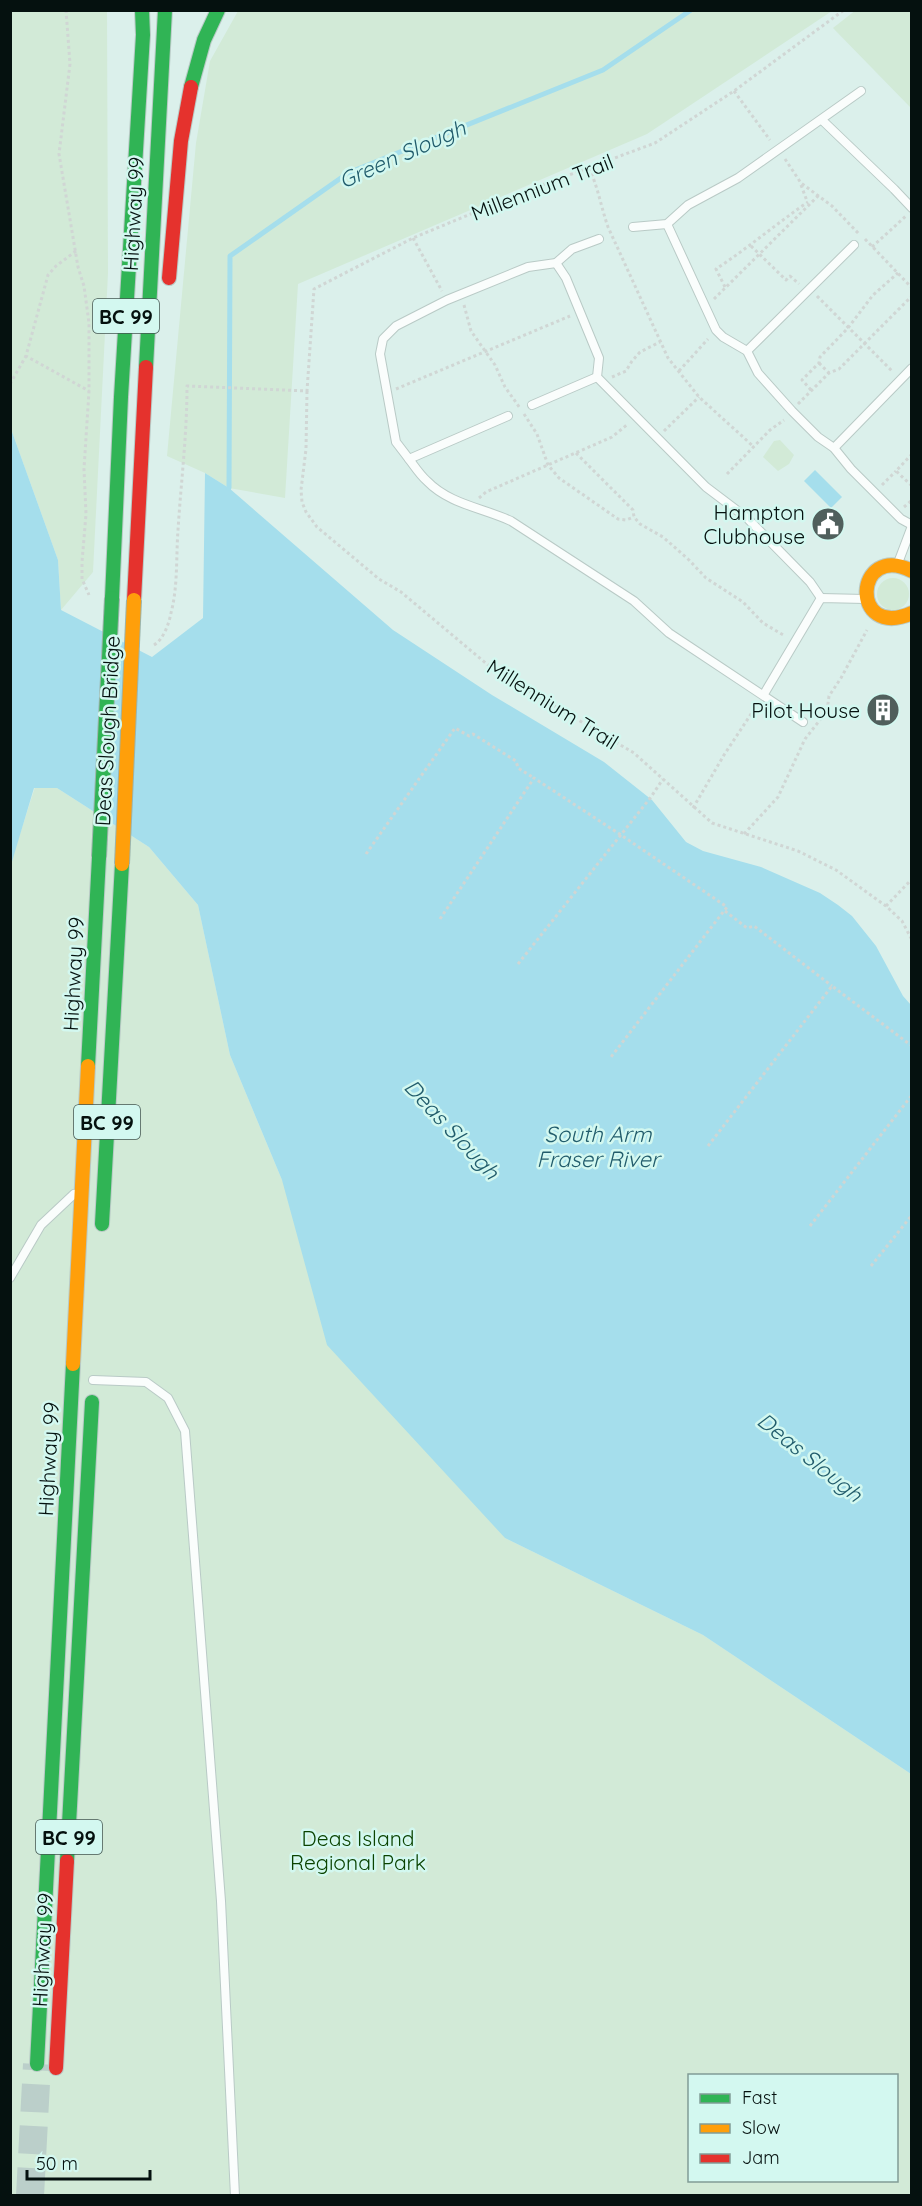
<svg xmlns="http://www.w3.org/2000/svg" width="922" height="2206" font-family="Quicksand,sans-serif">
  <rect width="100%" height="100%" fill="#dbf0eb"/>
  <!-- green -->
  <g fill="#d2ead7" fill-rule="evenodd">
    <path d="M856,10L911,11V108L833,28Z"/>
    <path d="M11,11H107L108,273L93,572L61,610L58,560L11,429Z"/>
    <path d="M238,11H832L647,134L298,284L285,498L229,488L205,473L167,456L196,143L210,61Z"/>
    <path d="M780,440L794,455L789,464L778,471L763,457L774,441Z"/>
    <circle cx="893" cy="594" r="16"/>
    <path d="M35,787L57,788L149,847L198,905L230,1055L282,1180L505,1538L703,1635L911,1774L912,2195L11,2196L10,865ZM690,2076H896V2180H690Z"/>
  </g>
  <!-- water -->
  <g fill="#a5deec">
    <path d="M11,429L58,560L61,610L152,657L203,618L205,473L229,488L393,630L492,695L604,762L652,800L686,842L703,851L761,867L820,893L838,905L852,916L876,946L903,996L911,1005V1774L703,1635L505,1538L327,1345L282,1180L230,1055L198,905L149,847L57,788H34L11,865Z"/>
    <path d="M815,470L842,497L831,508L804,481Z"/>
  </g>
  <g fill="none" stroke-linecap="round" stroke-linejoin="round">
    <!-- stream -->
    <path stroke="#a5deec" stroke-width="5" d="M229,488L230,256L348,173L603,70L691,10"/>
    <!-- highway-tunnel -->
    <path stroke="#bbcfca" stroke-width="28" stroke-dasharray="28 14" stroke-linecap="butt" d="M30,2196L37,2064"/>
    <defs>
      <g id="lane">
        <path d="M822,120L894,189L912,208"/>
        <path d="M667,224L716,330L723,337L747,351L758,373L792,411L818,437L834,448L851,469L901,519L912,525"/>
        <path d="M633,227L667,224L688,205L738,178L861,91"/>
        <path d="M556,263L566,278L599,358L597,377L706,487L747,518L810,582L821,598"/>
        <path d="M747,351L854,245"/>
        <path d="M532,405L597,377"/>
        <path d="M508,416L409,459L396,442L380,354L383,339L396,326L447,300L528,267L556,263L572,249L599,239"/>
        <path d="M834,448L912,368"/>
        <path d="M409,459C415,467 420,475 427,481C449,504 483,508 511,521L634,601L669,633L803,722"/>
        <path d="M898,563L912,526"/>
        <path d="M764,694L821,598L865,599"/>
        <path d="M10,1278L41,1225L74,1194"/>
        <path d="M93,1380L146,1382L168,1398L185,1431L221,1901L235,2196"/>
      </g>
      <g id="fast">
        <path d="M191,87L204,40L218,10"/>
        <path d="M146,367L165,10"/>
        <path d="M112,598L121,397L143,35L142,10"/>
        <path d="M88,1066L99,857"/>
        <path d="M102,1224L122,864"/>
        <path d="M67,1861L92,1402"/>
        <path d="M37,2064L73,1364"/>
      </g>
      <g id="slow">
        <path d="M912,571C854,541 849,641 912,613"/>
        <path d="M73,1364L88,1066"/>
      </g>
      <g id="jam">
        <path d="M169,278L181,141L191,87"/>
        <path d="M134,600L146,367"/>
        <path d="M56,2068L67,1861"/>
      </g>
    </defs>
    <!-- lane casing -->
    <use href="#lane" stroke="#b9cac6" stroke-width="10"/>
    <!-- fast casing -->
    <use href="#fast" stroke="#b9cac6" stroke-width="16"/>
    <!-- slow casing -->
    <use href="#slow" stroke="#b9cac6" stroke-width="16"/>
    <!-- jam casing -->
    <use href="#jam" stroke="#b9cac6" stroke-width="16"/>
    <!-- path -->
    <g stroke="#d0d6d4" stroke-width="3" stroke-dasharray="3 3" stroke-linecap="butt">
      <path d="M66,10L70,64L59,154L78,267L84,286L89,323V391L84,469L86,514L82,562V579L89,595"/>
      <path d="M734,91L770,140"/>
      <path d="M785,159L801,183L832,206L860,235"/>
      <path d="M589,168C598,187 601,207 608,227L668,358L699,397L754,447"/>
      <path d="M801,185L807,201"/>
      <path d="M413,238L442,291"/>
      <path d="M865,239L912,288"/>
      <path d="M751,246L786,280L790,276L799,284"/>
      <path d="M872,247L906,216"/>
      <path d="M76,251L56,266L48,275L26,356L89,391"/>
      <path d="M725,287L716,269C748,248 776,224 808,202"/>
      <path d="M817,296L893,372"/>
      <path d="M714,299L819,195"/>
      <path d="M464,305L471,331L495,365L505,387L520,408"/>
      <path d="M819,363L829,373"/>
      <path d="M679,371L708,339"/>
      <path d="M612,377L626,371L632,361L640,352L660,342"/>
      <path d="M10,384L26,356"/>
      <path d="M396,389L570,316"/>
      <path d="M811,390L802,380L819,363L820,357L848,328L873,295L898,273"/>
      <path d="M307,391L306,449L301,490L302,502L306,512L317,527L379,579L401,592L494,670L634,753L712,823L798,851L836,870L886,906L902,921L912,940"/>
      <path d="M798,404L829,373L839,369L912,296"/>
      <path d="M524,414L537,434L548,465L559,478L618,519L626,520L634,517"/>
      <path d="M664,431L699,397"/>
      <path d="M576,453L633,510L634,517L640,524L663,537L689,560L706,578L743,602L763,623L785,636"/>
      <path d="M912,454L896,471L912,486"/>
      <path d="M727,474L770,430L784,420"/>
      <path d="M882,485L896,471"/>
      <path d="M479,498L486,492L612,437L628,424"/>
      <path d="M904,507L912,500"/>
      <path d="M154,645C164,639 169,623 171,613C178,586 176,557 178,530C181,482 187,435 187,386L307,391L314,289L413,238L526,191L655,143L734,91L844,10"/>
      <path d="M693,808L724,755L757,705"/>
      <path d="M744,834L778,797L805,739L827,711L829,696L841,678L867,630"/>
      <path d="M366,854L455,728L469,736L473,734L516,761L518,768L534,778"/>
      <path d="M886,906L912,879"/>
      <path d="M725,911L747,928L754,926L832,986"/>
      <path d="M440,919L534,778L621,835L727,907L611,1057"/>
      <path d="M518,964L651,797L663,779"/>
      <path d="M708,1146L832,986L912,1046"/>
      <path d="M810,1226L912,1095"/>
      <path d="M871,1266L912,1215"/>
    </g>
    <!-- lane -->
    <use href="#lane" stroke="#fafdfc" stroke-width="8"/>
    <!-- fast -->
    <use href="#fast" stroke="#30b455" stroke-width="14"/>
    <!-- slow -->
    <use href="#slow" stroke="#ff9f0a" stroke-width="14"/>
    <!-- jam -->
    <use href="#jam" stroke="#e5322d" stroke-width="14"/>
    <defs>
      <path id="fast-bridge" d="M99,857L112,598"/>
      <path id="slow-bridge" d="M122,864L134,600"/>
    </defs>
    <!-- fast-bridge casing -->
    <use href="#fast-bridge" stroke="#9cb4ab" stroke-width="16" stroke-linecap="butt"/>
    <!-- slow-bridge casing -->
    <use href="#slow-bridge" stroke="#9cb4ab" stroke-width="16" stroke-linecap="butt"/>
    <!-- fast-bridge -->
    <use href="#fast-bridge" stroke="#30b455" stroke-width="14"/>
    <!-- slow-bridge -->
    <use href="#slow-bridge" stroke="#ff9f0a" stroke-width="14"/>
  </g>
  <!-- icons -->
  <defs>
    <symbol id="civic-disc" viewBox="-11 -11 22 22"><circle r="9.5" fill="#505f5c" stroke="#d3f8f0"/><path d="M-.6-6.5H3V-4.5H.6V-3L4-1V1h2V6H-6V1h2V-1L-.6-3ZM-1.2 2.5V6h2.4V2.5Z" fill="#fff"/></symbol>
    <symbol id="building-disc" viewBox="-11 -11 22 22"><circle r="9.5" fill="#505f5c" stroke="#d3f8f0"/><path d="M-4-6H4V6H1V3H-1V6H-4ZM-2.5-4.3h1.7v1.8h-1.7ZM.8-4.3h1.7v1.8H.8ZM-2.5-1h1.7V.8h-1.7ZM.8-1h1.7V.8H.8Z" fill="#fff"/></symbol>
  </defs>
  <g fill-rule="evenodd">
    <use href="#civic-disc" x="809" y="505" width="38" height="38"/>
    <use href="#building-disc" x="864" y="691" width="38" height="38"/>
  </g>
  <g text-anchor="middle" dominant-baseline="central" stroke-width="5" stroke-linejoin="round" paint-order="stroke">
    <!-- shield labels -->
    <g fill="#d3f8f0" stroke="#435652" stroke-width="1.5">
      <rect x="93" y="299" width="66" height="34" rx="4.5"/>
      <rect x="74" y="1105" width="66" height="34" rx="4.5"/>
      <rect x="36" y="1820" width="66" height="34" rx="4.5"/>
    </g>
    <g font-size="20" font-weight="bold" fill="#05110f">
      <text x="126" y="316">BC 99</text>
      <text x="107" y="1122">BC 99</text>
      <text x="69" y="1837">BC 99</text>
    </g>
    <!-- street labels -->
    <g font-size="21" fill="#05110f" stroke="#d3f8f0">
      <text transform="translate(542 187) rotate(-21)">Millennium Trail</text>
      <text transform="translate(133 214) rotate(-87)">Highway 99</text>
      <text transform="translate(553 704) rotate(32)">Millennium Trail</text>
      <text transform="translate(107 731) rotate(-87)">Deas Slough Bridge</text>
      <text transform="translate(73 974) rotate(-87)">Highway 99</text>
      <text transform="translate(48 1459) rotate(-87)">Highway 99</text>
      <text transform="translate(42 1950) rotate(-87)">Highway 99</text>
    </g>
    <!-- poi labels -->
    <g font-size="21" fill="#05110f" stroke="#d3f8f0" text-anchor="end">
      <text x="805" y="512">Hampton<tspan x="805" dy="24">Clubhouse</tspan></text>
      <text x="860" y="710">Pilot House</text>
    </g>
    <!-- park labels -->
    <g font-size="21" fill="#0b4300" stroke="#d3f8f0">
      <text x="358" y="1838">Deas Island<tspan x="358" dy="24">Regional Park</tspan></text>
    </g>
    <!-- water labels -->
    <g font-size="22" font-style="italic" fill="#215c6c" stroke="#d3f8f0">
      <text transform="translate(402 154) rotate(-24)">Green Slough</text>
      <text transform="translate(452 1129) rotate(47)">Deas Slough</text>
      <text x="598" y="1134">South Arm<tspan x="598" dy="25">Fraser River</tspan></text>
      <text transform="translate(810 1457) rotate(39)">Deas Slough</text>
    </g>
  </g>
  <!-- border -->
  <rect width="922" height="2206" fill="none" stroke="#05110f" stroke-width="24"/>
  <!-- legend -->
  <rect x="688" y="2074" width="210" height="108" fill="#d3f8f0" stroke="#819c96" stroke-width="1.5"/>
  <rect x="700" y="2094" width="30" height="9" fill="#30b455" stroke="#819c96" stroke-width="1.5"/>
  <text x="742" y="2104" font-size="18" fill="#05110f">Fast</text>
  <rect x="700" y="2124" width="30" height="9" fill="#ff9f0a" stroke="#819c96" stroke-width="1.5"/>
  <text x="742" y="2134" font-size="18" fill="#05110f">Slow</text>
  <rect x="700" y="2154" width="30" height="9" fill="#e5322d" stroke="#819c96" stroke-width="1.5"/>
  <text x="742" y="2164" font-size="18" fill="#05110f">Jam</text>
  <!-- scale -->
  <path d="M27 2170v9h123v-9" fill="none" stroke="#05110f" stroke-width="3"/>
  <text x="36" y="2170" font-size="18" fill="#05110f" stroke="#d3f8f0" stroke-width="4.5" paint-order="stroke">50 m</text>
</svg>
